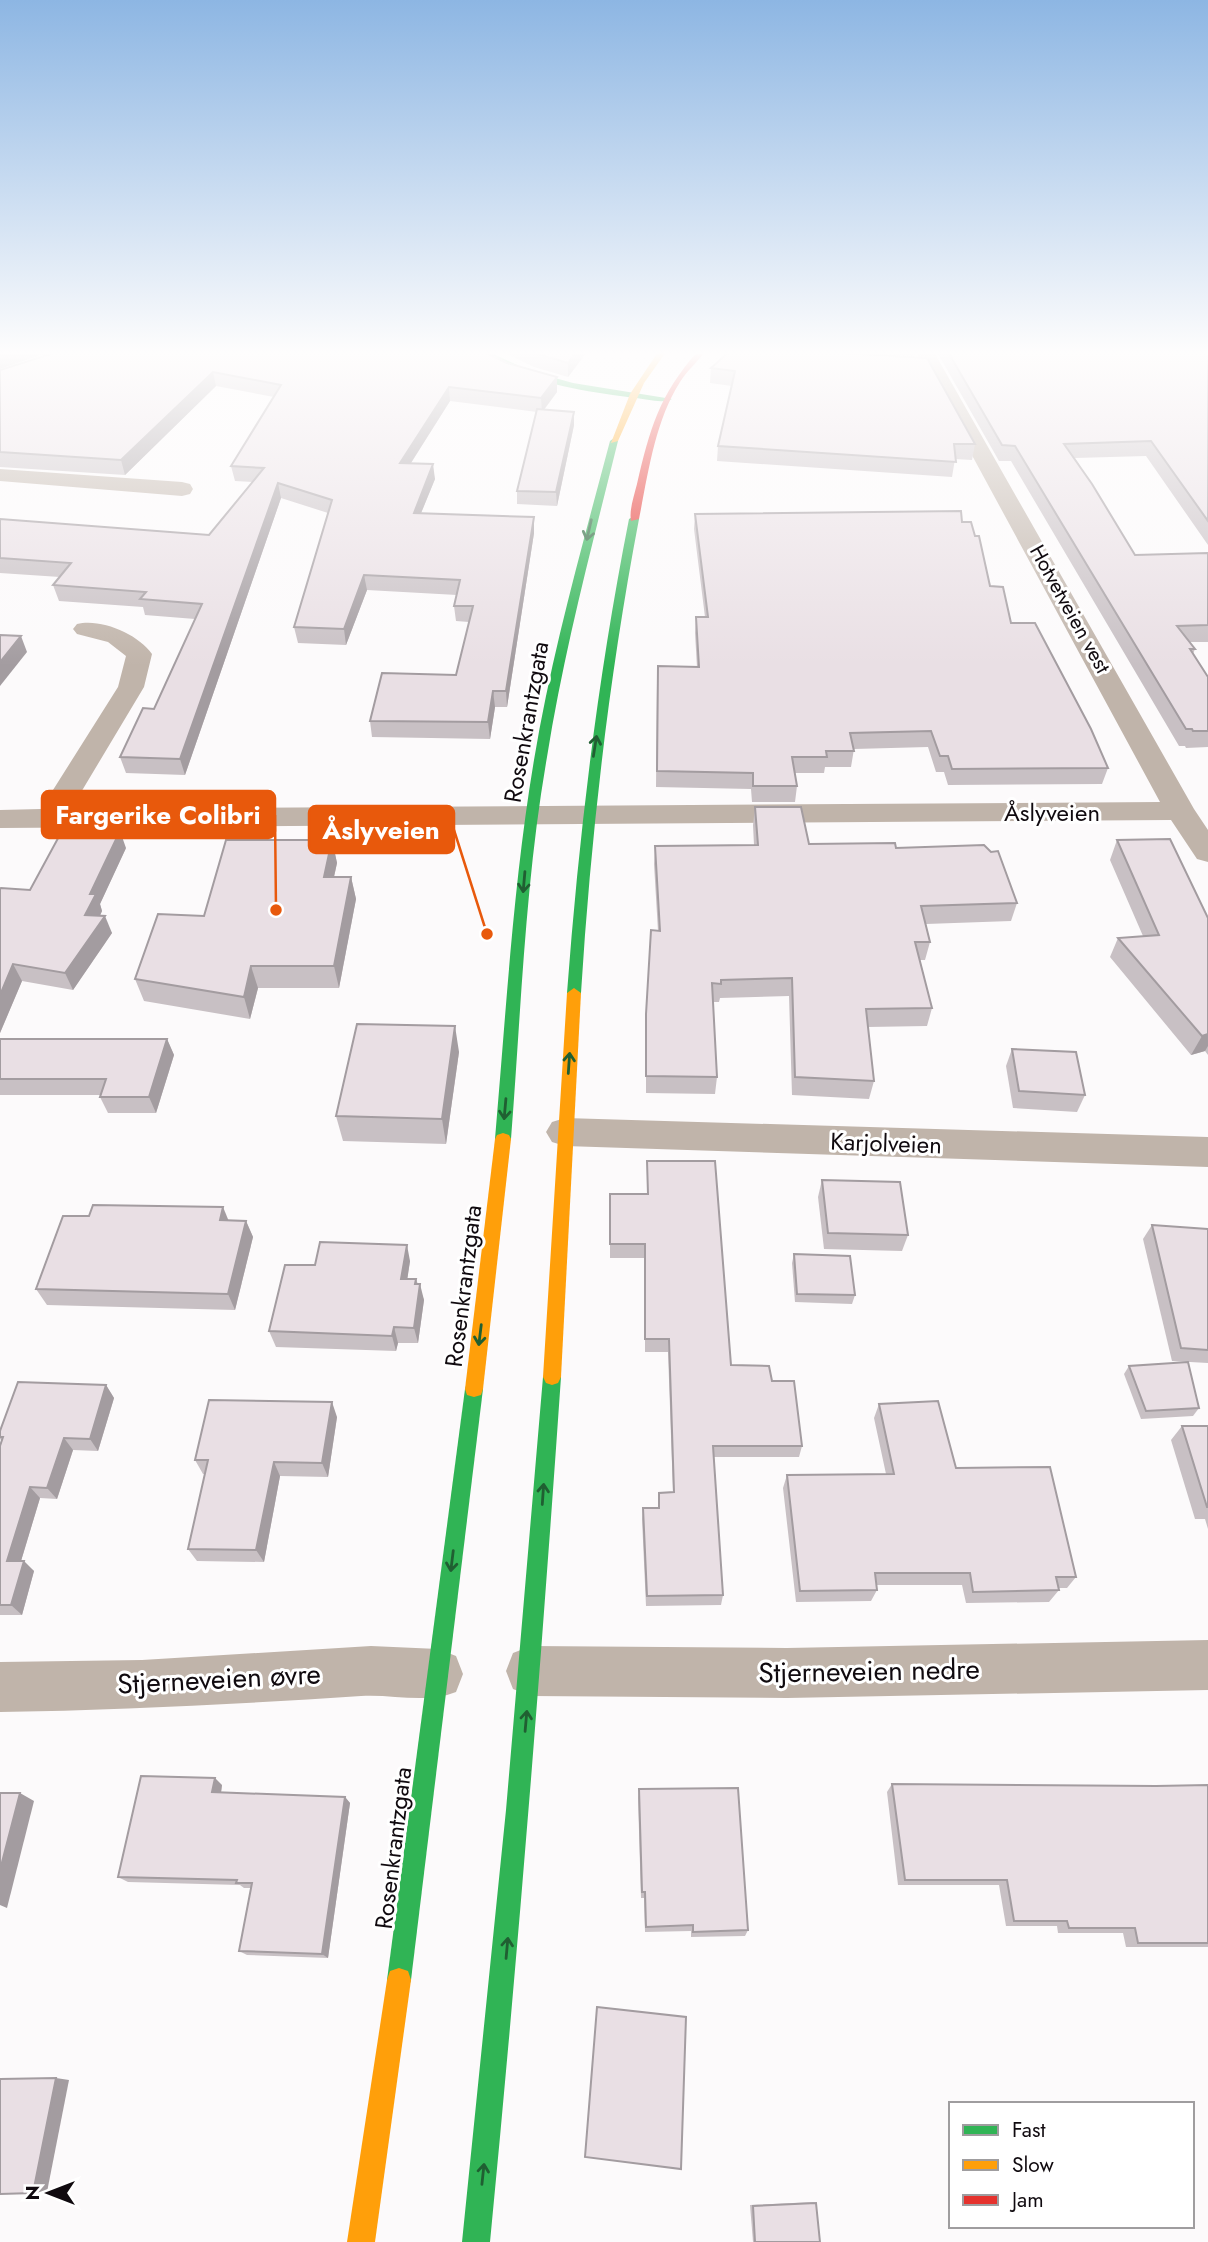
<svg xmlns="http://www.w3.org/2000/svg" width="1208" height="2242" font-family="Jost,sans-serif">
  <rect width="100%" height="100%" fill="#fcfafb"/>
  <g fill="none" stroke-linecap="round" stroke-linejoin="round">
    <!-- street -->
    <g fill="#c0b4aa" fill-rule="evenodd">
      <path d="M916,352H934L1194,809L1208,830V862L1197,859L1171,820L0,828V810L41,809L118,687L126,656L108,642L77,634L73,629L77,624C101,618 138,634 152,654L144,687L71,809L1160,802Z"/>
      <path d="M0,469L182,482L190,484L193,489L190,494L182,496L0,481Z"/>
      <path d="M565,1118L1208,1137V1167L565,1146L552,1142L546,1132L552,1122Z"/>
      <path d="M1208,1640V1690L787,1698L531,1696L513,1689L506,1671L513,1653L531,1646L787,1648Z"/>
      <path d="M371,1646L438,1649L456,1656L463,1674L456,1692C426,1704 393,1694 361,1696C241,1704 121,1710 0,1712V1662L142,1660Z"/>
    </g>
    <!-- fast -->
    <g fill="#30b455" fill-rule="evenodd">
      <path d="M479,352H489L530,371L573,383L672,399C663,404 646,399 635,398C587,392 518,382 479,352Z"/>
      <path d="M614,438L618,441C592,546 564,650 547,757C525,883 521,1012 511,1139L509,1143H497L495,1139C506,1013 513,885 534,760C552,652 582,547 610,441Z"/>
      <path d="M634,516L639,519C609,676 591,834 581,993L574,998L567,993C579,833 598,676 629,519Z"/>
      <path d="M552,1369L558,1371L561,1377C541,1666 518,1954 490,2242H462L506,1810L543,1377L546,1371Z"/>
      <path d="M474,1381L481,1383L483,1389L411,1980L408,1989L399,1992L390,1989L387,1980L465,1389L467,1383Z"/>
    </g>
    <!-- slow -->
    <g fill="#ff9f0a" fill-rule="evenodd">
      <path d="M658,352H666L644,383L618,441L611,443L630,394Z"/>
      <path d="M574,988L581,993L561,1377L558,1383L552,1385L546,1383L543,1377L567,993Z"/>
      <path d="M503,1133L509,1135L511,1139L483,1389L481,1395L474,1397L467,1395L465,1389L495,1139L497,1135Z"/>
      <path d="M399,1968L408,1971L411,1980L375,2242H347L387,1980L390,1971Z"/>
    </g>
    <!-- jam -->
    <path fill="#e5322d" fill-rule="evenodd" d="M697,352H705C697,362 687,371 680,382C655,421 648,474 639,519L631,521C629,510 634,496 637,484C650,428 659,396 697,352Z"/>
  </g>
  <!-- wall -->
  <g fill="#c8c0c4">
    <path d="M503,352H587L568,377L534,367Z"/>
    <path d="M729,352L975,444L972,460L955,459L952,477L717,461L718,446L732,386L710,383L711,368Z"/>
    <path d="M853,352H916L915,356Z"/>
    <path d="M937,352H1208V545L1146,456L1075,458L1135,555L1208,553V642H1189L1195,649L1193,654L1208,677V747L1186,748L1185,746H1179L1011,461H999Z"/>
    <path d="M507,363L557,377V392L544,410L574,412V425L557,506L517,504V491L537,412L450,401L411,463L435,479L421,513L534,517V533L507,707H495L490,739L372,737L370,721L456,675L469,622L456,621L454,606L457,595L367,590L346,645L298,643L294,627L328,513L281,498L185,775L126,773L120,757L154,709L195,619L145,615L143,607L59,601L53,585L60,577L0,573V519L209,535L253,482L235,481L231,466L274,397L216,386L125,475L0,467V370Z"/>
    <path d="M695,514L962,522L990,586L1011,623L1108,768L1102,784L948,785L944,772H936L928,747L854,749L851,767H825L824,773H795L797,786L795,802H752L751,789L656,787L657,682L697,667L695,633L696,617H705L694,529Z"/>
    <path d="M755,807L809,844L896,848L1017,903L1011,921L926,924L930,942L925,960H920L932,1008L927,1026L868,1027L874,1081L869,1099L792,1095L789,996L720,998L719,1002H713L717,1077L715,1094L646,1093V1014L658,931L654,864L655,846L754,845L753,825Z"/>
    <path d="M332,840L337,863L334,877H351L356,899L339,988H258L250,1019L144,1001L135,979L204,916Z"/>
    <path d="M1117,840L1208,918V1055L1205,1051L1191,1055L1110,957L1118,938L1143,936L1110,860Z"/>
    <path d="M126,848L100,904L102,911L100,916L112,933L73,990L22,981L0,1033V889L30,890Z"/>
    <path d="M0,1039H167L174,1055L156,1113H108L100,1097V1095H0Z"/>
    <path d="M1012,1049L1085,1095L1077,1112L1013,1108L1006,1066Z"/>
    <path d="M459,1052L446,1144L343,1141L336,1116Z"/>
    <path d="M647,1161L731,1365L772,1381L802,1446L799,1457H714L723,1595L721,1605L646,1606L642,1519L643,1508H658L659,1493L673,1492L668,1352H645V1258H610V1194H647Z"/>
    <path d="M822,1180L908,1235L902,1251L824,1249L818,1197Z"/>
    <path d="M228,1220L246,1221L253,1237L235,1310L47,1305L36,1289Z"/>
    <path d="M1152,1225L1208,1229V1363L1172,1361L1143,1239Z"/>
    <path d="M794,1254L855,1295L852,1304L795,1302L792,1263Z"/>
    <path d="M410,1261L407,1279H416L424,1300L418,1343H398L396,1351L276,1347L269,1331L315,1265Z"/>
    <path d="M1129,1366L1199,1408L1193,1416L1141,1419L1124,1374Z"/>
    <path d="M106,1385L114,1398L98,1451L73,1450L57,1499L40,1498L21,1561L34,1571L22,1615H0V1446L2,1441L0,1439V1431Z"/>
    <path d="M879,1404L956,1468L1076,1577L1067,1588H1058L1059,1590L1049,1602L966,1603L962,1585H876L877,1590L871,1601L796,1602L783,1488L787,1475L886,1474L874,1418Z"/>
    <path d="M337,1417L328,1477L280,1476L264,1562L197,1561L188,1549L205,1474H203L195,1460Z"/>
    <path d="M1182,1426H1208V1529L1205,1519H1195L1171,1440Z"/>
    <path d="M892,1784L1156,1786L1208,1785V1947H1126L1123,1933H1058L1057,1926H1006L999,1885H898L887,1792Z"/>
    <path d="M222,1785L221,1793L345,1797L350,1803L328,1958L247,1955L239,1951L251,1888H244L240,1885L128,1882L118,1877Z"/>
    <path d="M639,1789L748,1930L745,1936L691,1937V1931L645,1932L644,1898H641L638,1798Z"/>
    <path d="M813,2202L816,2203L820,2242H753L750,2205Z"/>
  </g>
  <!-- shaded-wall -->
  <g fill="#a39ca0">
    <path d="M5,352H50L0,369V354Z"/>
    <path d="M576,352H587L568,377V363Z"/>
    <path d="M213,372L216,386L125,475L121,460Z"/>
    <path d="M557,377V392L542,412L541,398Z"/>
    <path d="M449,387L450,401L402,477L400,463Z"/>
    <path d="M574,412V425L557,506L556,492Z"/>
    <path d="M433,464L435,479L415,528L414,513Z"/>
    <path d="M278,483L281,498L185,775L180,759Z"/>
    <path d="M534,517V533L507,707L506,691Z"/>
    <path d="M364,575L367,590L346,645L344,629Z"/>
    <path d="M21,636L27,652L0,686V662Z"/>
    <path d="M493,691L495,707L490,739L488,722Z"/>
    <path d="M120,831L126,848L100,904L102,911L92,932L85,915L90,894Z"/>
    <path d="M332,840L337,863L329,899L324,877Z"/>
    <path d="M351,877L356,899L339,988L334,966Z"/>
    <path d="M105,916L112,933L73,990L65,973Z"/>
    <path d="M13,964L22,981L0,1033V995Z"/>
    <path d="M251,966L258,988L250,1019L244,997Z"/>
    <path d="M455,1026L459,1052L446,1144L442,1119Z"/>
    <path d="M1208,1034V1046L1205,1051L1191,1055L1202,1036Z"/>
    <path d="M167,1039L174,1055L156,1113L149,1097Z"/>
    <path d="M223,1207L230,1224L220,1220Z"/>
    <path d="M246,1221L253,1237L235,1310L228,1294Z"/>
    <path d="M407,1245L410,1261L405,1295L401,1279Z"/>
    <path d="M416,1279L419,1294L420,1284L424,1300L418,1343L414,1328Z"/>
    <path d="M394,1327L398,1343L396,1351L392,1336Z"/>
    <path d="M106,1385L114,1398L98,1451L90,1439Z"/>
    <path d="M332,1402L337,1417L328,1477L322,1463Z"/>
    <path d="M64,1438L73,1450L57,1499L47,1488Z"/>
    <path d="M274,1462L280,1476L264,1562L256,1550Z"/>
    <path d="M30,1487L40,1498L18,1571L7,1561Z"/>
    <path d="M24,1561L34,1571L22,1615L11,1605Z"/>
    <path d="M215,1778L222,1785L220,1799L212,1792Z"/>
    <path d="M20,1793L34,1801L7,1908L0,1905V1870Z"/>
    <path d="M345,1797L350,1803L328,1958L322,1954Z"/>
    <path d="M56,2078L69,2080L47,2192L33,2193Z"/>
  </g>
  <!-- building -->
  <g fill="#e9dfe4" stroke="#a39ca0" stroke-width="2">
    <path d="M57,352H484L507,363L557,377L541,398L449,387L400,463L433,464L414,513L534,517L506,691H493L488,722L370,721L382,673L456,675L473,606H454L460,580L364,575L344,629L294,627L332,500L278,483L180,759L120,757L143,708L154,709L202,604L140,599L146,592L53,585L71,563L0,558V519L209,535L264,468L231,466L281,385L213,372L121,460L0,452V370Z"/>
    <path d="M532,352H576L568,363Z"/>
    <path d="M729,352H824L927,358L975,444H954L956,462L718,446L735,371L711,368Z"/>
    <path d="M948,352H1208V521L1151,441L1064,444L1092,484L1135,555L1208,553V625L1177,626L1195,649H1190L1208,677V731H1193L1192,729H1186L1015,446L1002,445Z"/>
    <path d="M537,409L574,412L556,492L517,491Z"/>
    <path d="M961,511L962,522H971L975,536H979L990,586L1003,587L1011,623H1035L1091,729L1108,768L952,769L948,756H940L931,731L850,733L854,751H826L827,757H792L797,786H753V773L657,771L658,666L699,667L696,617H708L695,514Z"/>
    <path d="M0,635L21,636L0,662Z"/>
    <path d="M755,807H801L809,844L895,843L896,848L984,845L991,852L998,851L1017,903L921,906L930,942H915L932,1008L866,1009L874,1081L795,1077L792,978L721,980V984L712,983L717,1077L646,1076V1014L651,930L660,931L655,846L758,845Z"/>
    <path d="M63,829L120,831L90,894H96L85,915L105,916L65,973L13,964L0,995V889L1,888L30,890Z"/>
    <path d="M1170,839L1208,918V1034L1202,1036L1118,938L1159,935L1117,840Z"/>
    <path d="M226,840H332L324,877H351L334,966H251L244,997L135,979L158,914L204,916Z"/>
    <path d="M357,1024L455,1026L442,1119L336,1116Z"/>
    <path d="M0,1039H167L149,1097H100L106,1079H0Z"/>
    <path d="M1012,1049L1076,1052L1085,1095L1019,1091Z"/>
    <path d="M647,1161H715L731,1365L769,1366L772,1381H794L802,1446H713L723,1595L647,1596L643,1508H659V1493L674,1492L669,1339H645V1244H610V1194H648Z"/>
    <path d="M822,1180L900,1182L908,1235L828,1233Z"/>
    <path d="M93,1205L223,1207L220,1220L246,1221L228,1294L36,1289L63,1216H89Z"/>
    <path d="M1152,1225L1208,1229V1350L1181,1348Z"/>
    <path d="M320,1242L407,1245L401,1279H416L415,1284H420L414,1328L394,1327L392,1336L269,1331L285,1265H315Z"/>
    <path d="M794,1254L850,1256L855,1295L797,1294Z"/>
    <path d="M1188,1362L1199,1408L1146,1411L1129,1366Z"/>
    <path d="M18,1382L106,1385L90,1439L64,1438L47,1488L30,1487L7,1561H24L11,1605H0V1446L3,1437H0V1431Z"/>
    <path d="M209,1400L332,1402L322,1463L274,1462L256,1550L188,1549L208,1460H195Z"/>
    <path d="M938,1401L956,1468L1050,1467L1076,1577H1056L1059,1590L973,1592L970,1573H875L877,1590L800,1591L787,1475L894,1474L879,1404Z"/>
    <path d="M1182,1426H1208V1507H1207Z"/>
    <path d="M141,1776L215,1778L212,1792L345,1797L322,1954L239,1951L252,1883H236L237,1880L118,1877Z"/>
    <path d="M892,1784L1156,1786L1208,1785V1943H1138L1135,1928H1069L1067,1921H1014L1007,1880H905Z"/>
    <path d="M738,1788L748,1930L693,1932V1925L646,1927L645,1892H642L639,1789Z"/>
    <path d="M0,1793H20L0,1870Z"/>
    <path d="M597,2007L686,2017L681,2169L585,2157Z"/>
    <path d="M56,2078L33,2193L0,2194V2079Z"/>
    <path d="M816,2203L820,2242H755L753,2206Z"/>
  </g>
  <!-- one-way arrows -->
  <defs><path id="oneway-shaft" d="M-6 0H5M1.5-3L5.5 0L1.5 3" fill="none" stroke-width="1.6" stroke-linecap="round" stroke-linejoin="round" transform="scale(1.75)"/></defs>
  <g stroke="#205f32">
    <use href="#oneway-shaft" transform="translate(589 530) rotate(103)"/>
    <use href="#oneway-shaft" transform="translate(595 746) rotate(-81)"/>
    <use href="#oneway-shaft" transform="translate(524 882) rotate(95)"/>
    <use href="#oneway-shaft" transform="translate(569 1063) rotate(-86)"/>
    <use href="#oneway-shaft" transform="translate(505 1109) rotate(95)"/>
    <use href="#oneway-shaft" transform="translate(480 1335) rotate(97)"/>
    <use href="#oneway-shaft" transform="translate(543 1494) rotate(-86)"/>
    <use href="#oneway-shaft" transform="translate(452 1561) rotate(97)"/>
    <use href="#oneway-shaft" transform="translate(526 1721) rotate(-85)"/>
    <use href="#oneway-shaft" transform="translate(507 1948) rotate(-85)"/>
    <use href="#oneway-shaft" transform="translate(483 2174) rotate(-84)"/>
  </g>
  <!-- sky -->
  <linearGradient id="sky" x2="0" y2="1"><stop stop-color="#8db6e3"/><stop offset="0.53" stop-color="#fefdfd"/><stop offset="1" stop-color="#fefdfd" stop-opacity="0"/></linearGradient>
  <rect width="1208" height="666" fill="url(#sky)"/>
  <g text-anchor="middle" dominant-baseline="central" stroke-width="6" stroke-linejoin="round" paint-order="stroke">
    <!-- far-street labels -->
    <g font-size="21" fill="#100a0f" stroke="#fff">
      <text transform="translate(1070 609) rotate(61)">Hotvetveien vest</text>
    </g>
    <!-- street labels -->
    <g font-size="24" fill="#100a0f" stroke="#fff">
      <text transform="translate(526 722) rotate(-80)">Rosenkrantzgata</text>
      <text x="1052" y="812">Åslyveien</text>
      <text transform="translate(886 1143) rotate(2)">Karjolveien</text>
      <text transform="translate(463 1286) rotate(-83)">Rosenkrantzgata</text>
      <text transform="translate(393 1848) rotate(-83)">Rosenkrantzgata</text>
    </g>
    <!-- near-street labels -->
    <g font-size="28" fill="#100a0f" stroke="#fff">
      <text transform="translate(869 1671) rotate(-1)">Stjerneveien nedre</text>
      <text transform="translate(219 1679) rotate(-3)">Stjerneveien øvre</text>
    </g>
  </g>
  <!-- callouts -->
  <path fill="none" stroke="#e8590c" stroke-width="2.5" d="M276 910L275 815M487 934L454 830"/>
  <g fill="#e8590c" stroke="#fff" stroke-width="2.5">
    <circle cx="276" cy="910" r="7"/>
    <circle cx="487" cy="934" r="7"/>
  </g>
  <g fill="#e8590c" stroke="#e8590c" stroke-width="2.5">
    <rect x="42" y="791" width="233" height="47" rx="7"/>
    <rect x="309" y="806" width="145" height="47" rx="7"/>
  </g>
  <g font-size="26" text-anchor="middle" font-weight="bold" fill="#fff">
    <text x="158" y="824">Fargerike Colibri</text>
    <text x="381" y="839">Åslyveien</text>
  </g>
  <!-- legend -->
  <rect x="949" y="2102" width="245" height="126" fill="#ffffff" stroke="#9f9d9f" stroke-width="2"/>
  <rect x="963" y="2125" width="35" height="10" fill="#30b455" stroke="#9f9d9f" stroke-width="2"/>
  <text x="1012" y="2137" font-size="21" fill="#100a0f">Fast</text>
  <rect x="963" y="2160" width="35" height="10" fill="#ff9f0a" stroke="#9f9d9f" stroke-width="2"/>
  <text x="1012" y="2172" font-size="21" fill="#100a0f">Slow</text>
  <rect x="963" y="2195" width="35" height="10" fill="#e5322d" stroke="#9f9d9f" stroke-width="2"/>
  <text x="1012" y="2207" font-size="21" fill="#100a0f">Jam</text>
  <!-- north arrow -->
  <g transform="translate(49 2193) rotate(270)" stroke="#ffffff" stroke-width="5" paint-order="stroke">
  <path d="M0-5L12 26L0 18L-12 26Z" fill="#100a0f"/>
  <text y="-10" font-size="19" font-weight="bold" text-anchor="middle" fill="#100a0f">N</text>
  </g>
</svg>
